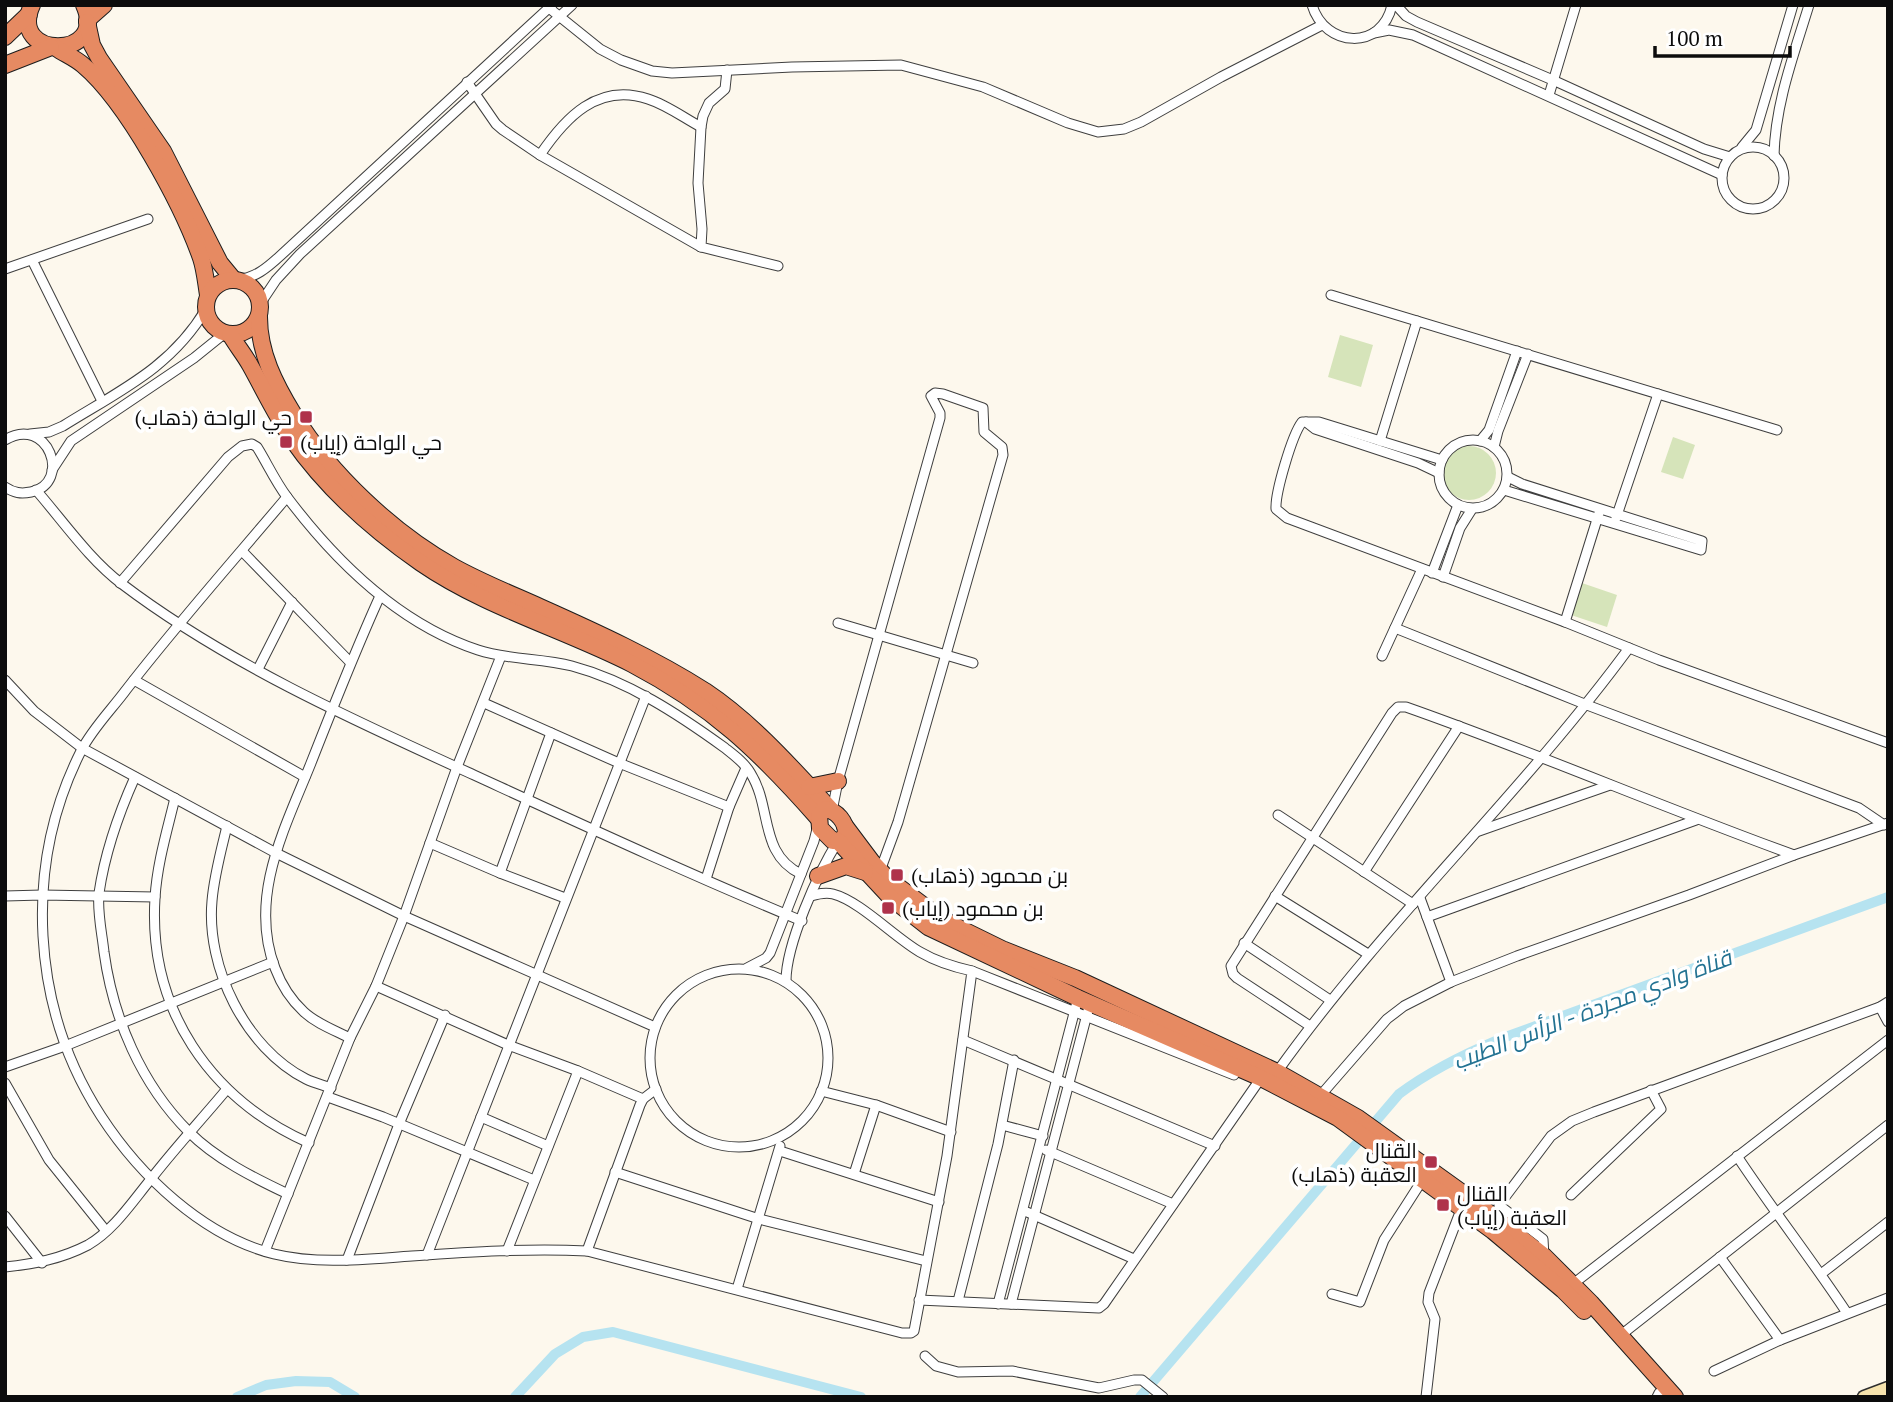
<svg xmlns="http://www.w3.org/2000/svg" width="1893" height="1402" font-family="'PT Serif',Cairo,serif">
  <rect width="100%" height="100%" fill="#fdf8ed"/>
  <!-- green -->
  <g fill="#d6e4ba">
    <path d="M1340,335L1373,345L1361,387L1328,377Z"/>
    <path d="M1673,437L1695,445L1683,479L1661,472Z"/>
    <circle cx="1469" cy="473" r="27"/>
    <path d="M1582,583L1617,595L1607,627L1571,615Z"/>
  </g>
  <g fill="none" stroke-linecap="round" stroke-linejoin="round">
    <!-- canal -->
    <g stroke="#b6e3f0" stroke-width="10">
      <path d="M237,1397L266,1385L296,1381L330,1382L355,1397"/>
      <path d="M515,1397L555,1354L583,1337L613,1332L861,1397"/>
      <path d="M1140,1397L1399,1094C1431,1070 1464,1054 1500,1039L1888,897"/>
    </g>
    <defs>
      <g id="street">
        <path d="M1312,5C1325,48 1382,51 1392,5"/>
        <path d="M1396,5L1406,16L1417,22L1555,81L1704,149L1730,157"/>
        <path d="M549,8L600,49L621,60L652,71L672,73L792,67L901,65L983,87L1068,123L1098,132L1124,129L1141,122L1221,77L1322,25"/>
        <path d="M1374,33L1389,30L1413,35L1722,175"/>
        <path d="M727,70L725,89L709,103L703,116L701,127L698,183L702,229L701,247L778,266"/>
        <path d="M467,82L496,124L503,130L540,155L701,247"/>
        <path d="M1549,95L1576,5"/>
        <path d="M1742,147L1756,130L1793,5"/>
        <circle cx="1753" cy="178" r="31"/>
        <path d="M540,155C565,118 598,82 648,99C667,105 684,118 701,127"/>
        <path d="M1774,156C1775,104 1794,54 1809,5"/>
        <path d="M32,260L102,401"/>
        <path d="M5,269L148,219"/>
        <path d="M237,280C255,278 267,268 280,256L552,5"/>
        <path d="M1331,295L1777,430"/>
        <path d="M260,304L276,280L300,254L572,5"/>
        <path d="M1306,422L1315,429L1418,463L1439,473"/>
        <path d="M30,434L49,432L63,426C119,391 171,368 206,309"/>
        <circle cx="1473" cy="474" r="34"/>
        <path d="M5,440C48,414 73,483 31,492C21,494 14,493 5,487"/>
        <path d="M1380,441L1417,321"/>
        <path d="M1480,441L1489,430L1517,351"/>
        <path d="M1494,447L1498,431L1528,354"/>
        <path d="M1442,460L1319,422H1302C1292,435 1275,493 1276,509L1287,518L1565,622L1659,660L1888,743"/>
        <path d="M52,470L71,441L194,358L225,333"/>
        <path d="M36,490C63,521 89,559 122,584C226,663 355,721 474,775C583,825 691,875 802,921"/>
        <path d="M1504,490L1701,550L1702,541L1522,484L1508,477"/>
        <path d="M287,497C233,561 177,624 126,690C112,709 92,729 81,751C23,866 31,1008 101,1116C140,1176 203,1236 274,1254C319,1265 367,1259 412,1256C470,1252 529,1248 587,1251"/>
        <path d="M1616,518L1658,394"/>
        <path d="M242,551L350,662"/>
        <path d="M1432,573L1458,505"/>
        <path d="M1443,577L1460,528L1472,509"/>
        <path d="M120,583L228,457L242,446L252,444L257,447C267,463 275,481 287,497C336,562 399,624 478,650C508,660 541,658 572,666C628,681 678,714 725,748C734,755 745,763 751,774C772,808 759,854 801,874"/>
        <path d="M1565,622L1599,513"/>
        <path d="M838,623L973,663"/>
        <path d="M1395,628L1587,705L1859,808L1884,825"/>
        <path d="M1382,656L1422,569"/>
        <path d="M258,669L292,602"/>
        <path d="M5,680L34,711L82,748L276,853L404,916L655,1027"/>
        <path d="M134,680L305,777"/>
        <path d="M484,703L619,763L729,807"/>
        <path d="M135,777C118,815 105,852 99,893C97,912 102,933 104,952C113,1018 141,1084 189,1132C216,1159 254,1178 288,1194"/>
        <path d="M175,798C167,831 157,864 155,898C148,1009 210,1099 309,1143"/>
        <path d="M832,811L838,781L940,418V413L931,396L935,393L943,394L983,408L984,432L1002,447L1003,455L898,822L880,871"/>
        <path d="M1278,815L1413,904"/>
        <path d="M227,826C221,851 214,876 212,901C206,967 245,1048 306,1079C314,1083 323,1085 331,1088"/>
        <path d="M1479,831L1610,785"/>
        <path d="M430,843L500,873L551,733"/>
        <path d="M1364,872L1459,726"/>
        <path d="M500,873L565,898"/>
        <path d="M706,879L729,807L746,768"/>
        <path d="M5,896L42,895L155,897"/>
        <path d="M1275,896L1368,954"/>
        <path d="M1420,898L1451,982"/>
        <path d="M1427,917L1696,820"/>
        <path d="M1244,943L1330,1000"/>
        <path d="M747,968L766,958L770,953L814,841L818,825"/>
        <circle cx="739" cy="1058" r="89"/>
        <path d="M972,971L1234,1075"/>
        <path d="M786,981C786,944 818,873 838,841"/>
        <path d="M376,986L508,1045L578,1071L643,1099"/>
        <path d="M1880,1007L1888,1022"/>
        <path d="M1310,1026L1237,978L1233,974L1231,966L1392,713L1398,707H1406C1537,753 1664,808 1794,855"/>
        <path d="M350,1038C334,1030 317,1024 304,1012C291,1000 281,984 275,968C248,897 285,828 311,763C333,707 355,651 380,596"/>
        <path d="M963,1040L1215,1146"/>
        <path d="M5,1067L65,1046L273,962"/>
        <path d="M1277,1072C1384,922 1520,796 1629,648"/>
        <path d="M5,1083L49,1160L106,1231"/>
        <path d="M656,1089L643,1099L640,1105L587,1251L902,1333H911L914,1331L947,1156L972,971C954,967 937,962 920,952C894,937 860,901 833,894C825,892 818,894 811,896"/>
        <path d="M821,1091L876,1105L951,1132"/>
        <path d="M1320,1096L1387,1019L1404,1006L1451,982L1517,956L1689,895L1794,855L1888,823"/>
        <path d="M328,1097L383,1117L534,1180"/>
        <path d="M481,1117L548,1146"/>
        <path d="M1002,1125L1043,1136"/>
        <path d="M1046,1150L1173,1204"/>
        <path d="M780,1151L939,1202"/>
        <path d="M1737,1156C1772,1209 1812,1260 1847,1313"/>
        <path d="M615,1172L759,1219L926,1261"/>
        <path d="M854,1174L876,1105"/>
        <path d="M1571,1195L1661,1109L1651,1090"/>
        <path d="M1027,1212L1134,1259"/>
        <path d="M5,1216L42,1263"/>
        <path d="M265,1251L350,1038L376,986L404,916L457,767L501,656"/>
        <path d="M507,1251L578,1071"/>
        <path d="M427,1255L646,696"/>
        <path d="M1544,1256L1543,1239L1499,1205L1551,1136L1572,1121L1594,1112L1880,1007L1888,1002"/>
        <path d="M1720,1257L1780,1340"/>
        <path d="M347,1260L399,1124L445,1015"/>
        <path d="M5,1267C34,1264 61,1259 88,1245C114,1230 132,1202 151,1179C175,1148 202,1119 227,1089"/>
        <path d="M1821,1274L1888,1222"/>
        <path d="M1573,1284L1888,1040"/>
        <path d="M737,1289L780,1146"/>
        <path d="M1332,1294L1360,1302L1384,1240L1423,1179"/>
        <path d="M919,1300L1099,1308L1104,1304L1261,1078"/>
        <path d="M958,1301L998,1144L1014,1060"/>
        <path d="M998,1304L1078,998"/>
        <path d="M1011,1304L1090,1003"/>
        <path d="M1621,1335L1888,1125"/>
        <path d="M925,1356L936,1366L958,1372L1012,1371L1099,1388L1134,1380H1142L1163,1397"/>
        <path d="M1714,1371L1780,1340L1888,1298"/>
        <path d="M1426,1397L1435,1319L1428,1302L1429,1293L1462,1207"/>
        <path d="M1657,1397L1659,1393"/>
      </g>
      <path id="secondary" d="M1864,1397L1888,1388"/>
      <g id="highway">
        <path d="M32,5C7,60 109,60 84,5"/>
        <path d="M87,20L104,5"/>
        <path d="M87,22L92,45L99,58L163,151L220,263L234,280"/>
        <path d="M5,37L29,14"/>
        <path d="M56,48C65,54 75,58 83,65C127,102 182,204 201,258C205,270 206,283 208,295"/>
        <path d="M5,65L51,47"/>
        <circle cx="233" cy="307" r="27"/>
        <path d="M259,317C259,353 275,384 294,415C330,474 393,533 454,567C481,582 511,594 540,607C596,632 653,658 705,691C753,723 793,769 832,811"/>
        <path d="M230,334C236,345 244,354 250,365C264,390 276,416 292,439C326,488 372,529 421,563C485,607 563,629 632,664C712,706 759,751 818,818"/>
        <path d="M809,787L838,781"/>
        <path d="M826,809C837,811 846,822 846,833L842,840L833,841L820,828L819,815Z"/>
        <path d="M845,826L872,862L888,879L932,912L953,925L1002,949L1075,978L1277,1072L1358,1118L1475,1202L1544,1256L1591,1303L1675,1397"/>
        <path d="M838,841L891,898L928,927L1078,998L1261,1078L1338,1118L1493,1231L1563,1290L1584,1311"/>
        <path d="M818,876L846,866L865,872"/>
      </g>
    </defs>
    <!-- street casing -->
    <use href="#street" stroke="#3f3f3f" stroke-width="11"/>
    <!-- secondary casing -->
    <use href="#secondary" stroke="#2e2e2e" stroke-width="15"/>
    <!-- highway casing -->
    <use href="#highway" stroke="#1d1d1d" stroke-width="18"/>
    <!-- street -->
    <use href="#street" stroke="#fff" stroke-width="9"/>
    <!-- secondary -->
    <use href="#secondary" stroke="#f7e4ae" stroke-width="12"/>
    <!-- highway -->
    <use href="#highway" stroke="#e68a62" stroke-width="16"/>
  </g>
  <!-- markers -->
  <g fill="#af324b" stroke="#fff" stroke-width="2.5">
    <rect x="299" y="410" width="14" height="14" rx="3.5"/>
    <rect x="279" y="435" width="14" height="14" rx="3.5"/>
    <rect x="890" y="868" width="14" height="14" rx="3.5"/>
    <rect x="881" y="901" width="14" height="14" rx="3.5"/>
    <rect x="1424" y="1155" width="14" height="14" rx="3.5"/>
    <rect x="1436" y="1198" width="14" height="14" rx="3.5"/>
  </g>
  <g text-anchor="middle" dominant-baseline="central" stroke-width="7" stroke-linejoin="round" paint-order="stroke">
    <!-- poi labels -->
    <g font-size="21" fill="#0c0c0c" stroke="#fff" text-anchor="start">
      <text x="292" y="417" text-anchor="end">حي الواحة (ذهاب)</text>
      <text x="300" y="442">حي الواحة (إياب)</text>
      <text x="911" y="875">بن محمود (ذهاب)</text>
      <text x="902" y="908">بن محمود (إياب)</text>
      <text x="1417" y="1150" text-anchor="end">القنال<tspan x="1417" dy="24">العقبة (ذهاب)</tspan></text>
      <text x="1457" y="1193">القنال<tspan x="1457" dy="24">العقبة (إياب)</tspan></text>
    </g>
    <!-- water labels -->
    <g font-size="23" font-style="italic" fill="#227292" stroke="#fff">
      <text transform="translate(1592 1009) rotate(-21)">قناة وادي مجردة - الرأس الطيب</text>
    </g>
  </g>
  <!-- border -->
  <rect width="1893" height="1402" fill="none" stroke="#0c0c0c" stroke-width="14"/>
  <!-- scale -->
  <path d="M1655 46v10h135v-10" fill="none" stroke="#0c0c0c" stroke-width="3.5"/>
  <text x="1666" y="46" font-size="21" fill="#0c0c0c" stroke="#ffffff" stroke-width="5" paint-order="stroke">100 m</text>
</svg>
